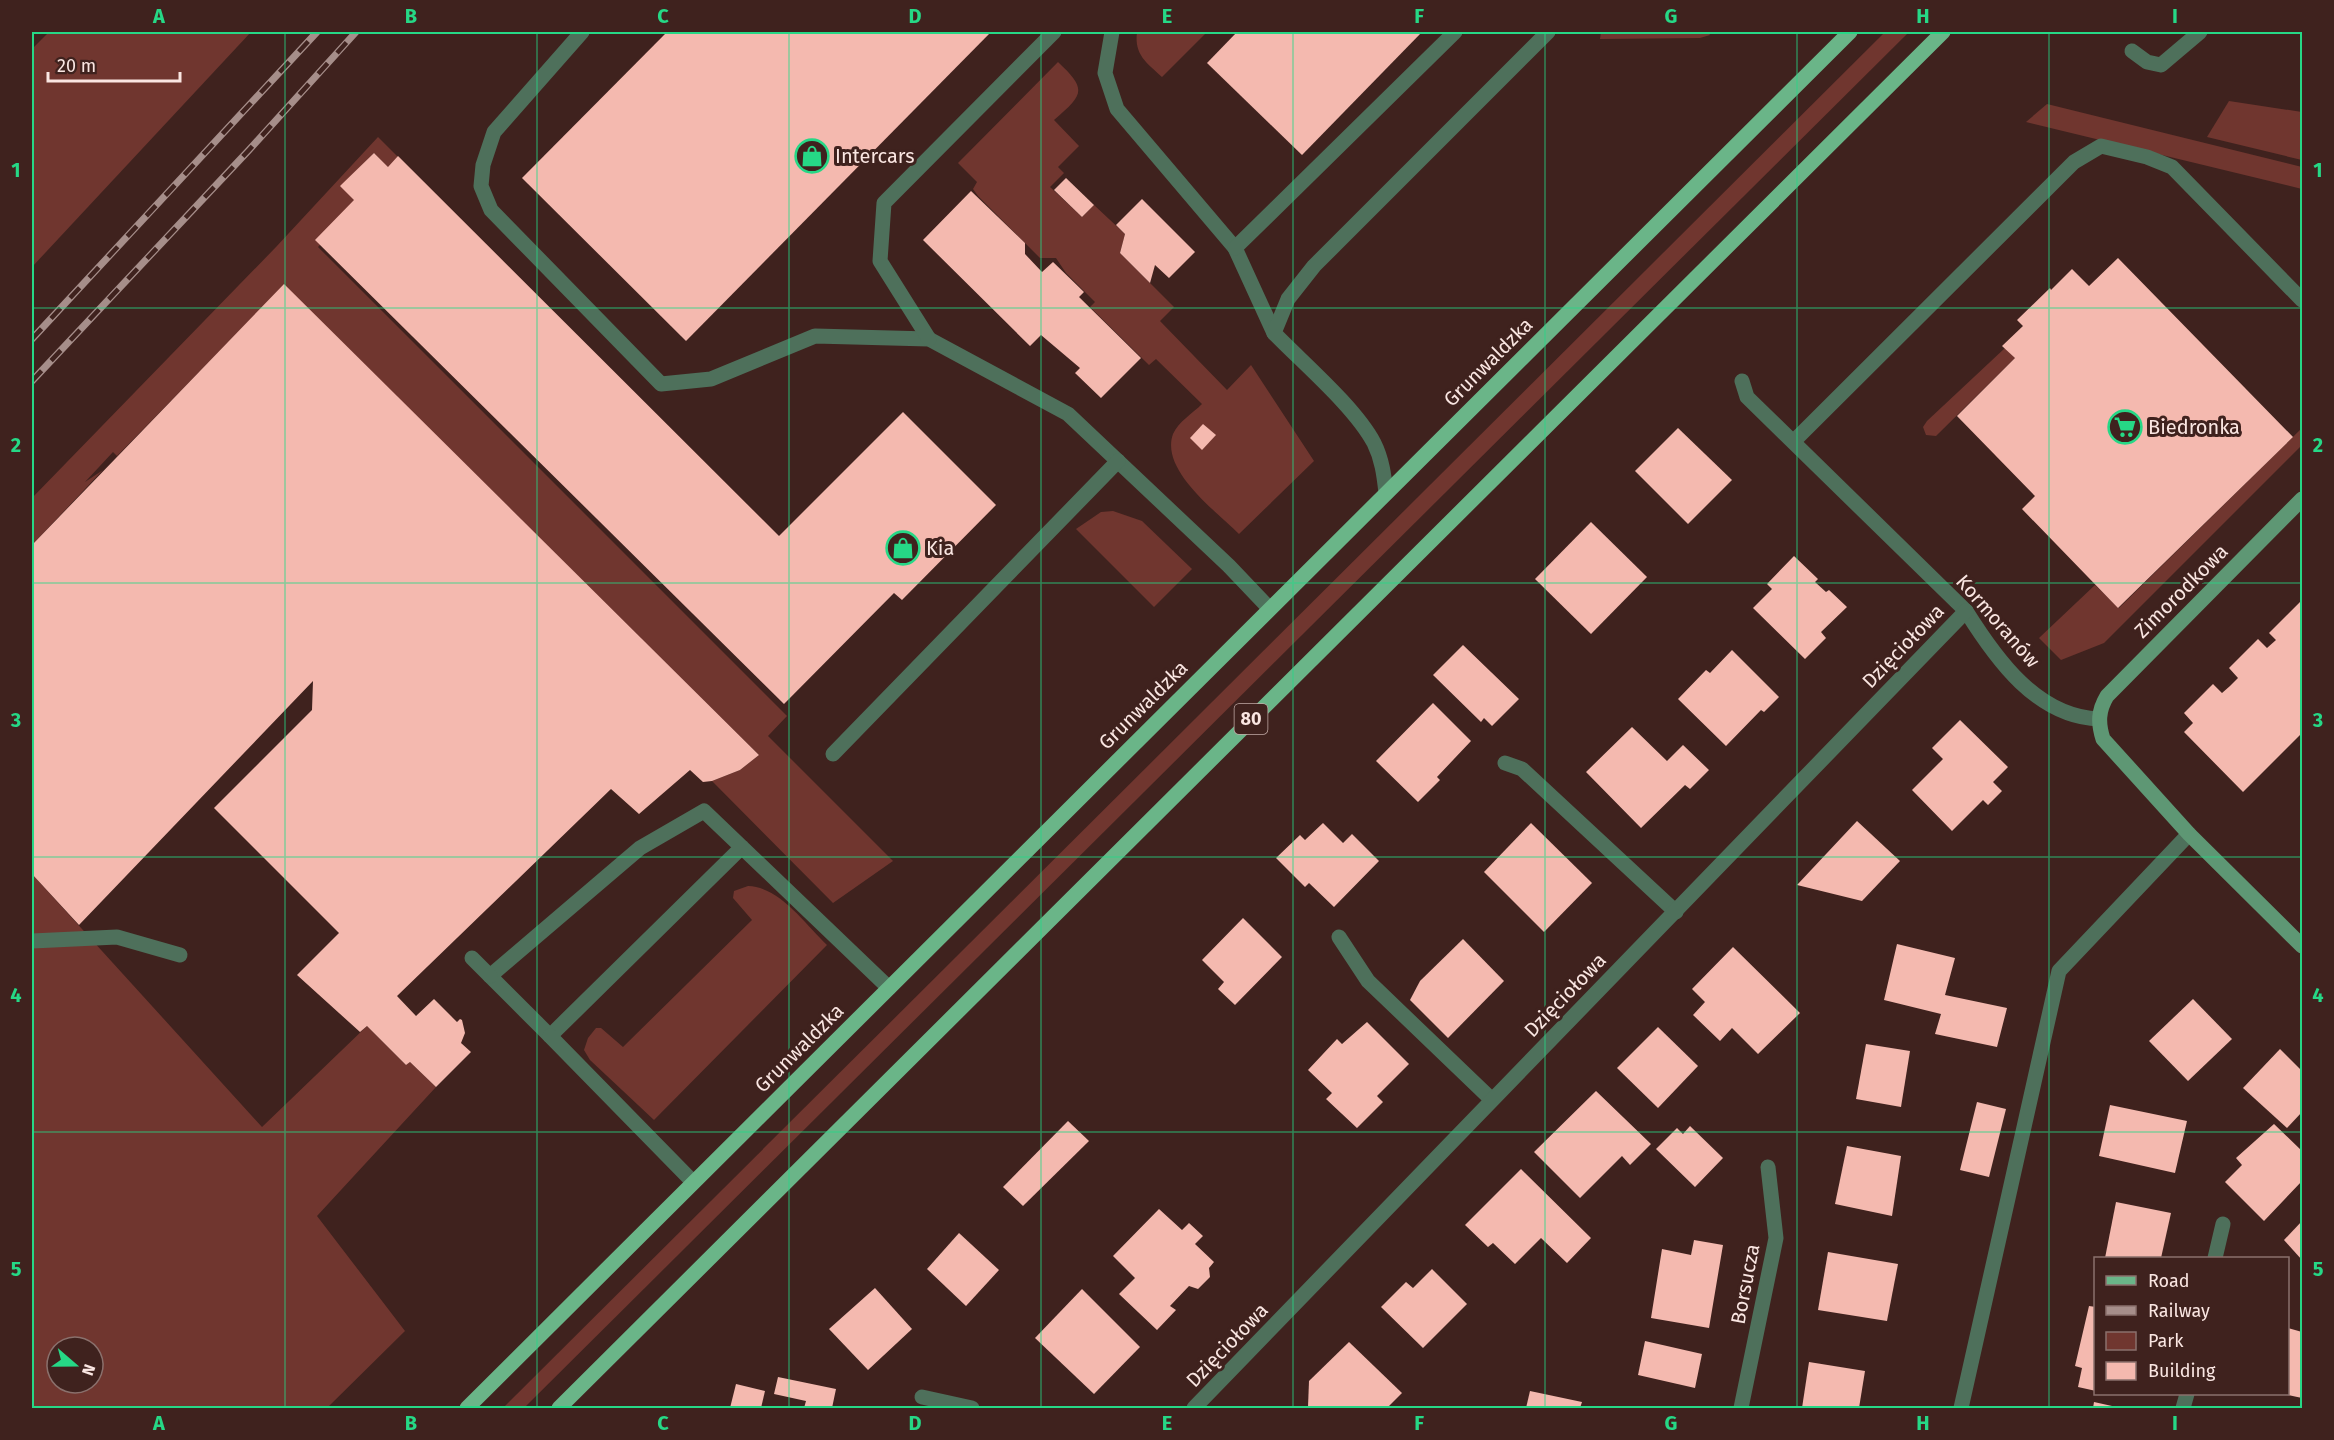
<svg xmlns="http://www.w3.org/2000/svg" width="2334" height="1440" font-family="'Fira Sans',sans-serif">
  <rect width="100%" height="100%" fill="#3f221e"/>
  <!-- green -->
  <g fill="#70362f" fill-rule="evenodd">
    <path d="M49,32H251L32,267V49Z"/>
    <path d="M1137,32H1207L1162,77C1147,63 1134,55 1137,32Z"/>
    <path d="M1601,32H1708L1710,35L1700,38L1600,39Z"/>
    <path d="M1885,32H1909L524,1408H503Z"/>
    <path d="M1058,62C1088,90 1083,95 1054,120L1079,146L1058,167L1064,173L1050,187L1082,217L1094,205L1125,234L1120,253L1174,307L1160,321L1227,390L1251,365L1314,461L1239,534C1216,511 1160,470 1173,434C1178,422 1193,413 1202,404L1156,359L1149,365L1090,307L1095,302L1066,273L1056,258H1040L978,196L973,189L977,182L958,163Z"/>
    <path d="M2229,101L2302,112V160L2207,137Z"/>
    <path d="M2047,104L2302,167V189L2026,122Z"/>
    <path d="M378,137L402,161L392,172L374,153L341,186L359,205L318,247L787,716L768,736L893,861L833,903L712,781L740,770L759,755L284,285L117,456L113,452L85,482L103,470L32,545V498L276,247Z"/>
    <path d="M2005,348L2015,358L1936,436L1926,435L1923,427L1927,421Z"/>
    <path d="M2302,428V445L2104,643L2061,660L2039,638L2095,585L2119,608Z"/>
    <path d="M1113,511L1142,521L1192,569L1154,607L1076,529L1101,512Z"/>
    <path d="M32,874L262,1127L367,1026L406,1065L410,1062L436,1087L317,1216L405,1331L327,1408H32ZM57,1347H93V1383H57Z"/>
    <path d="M748,886C780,887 805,924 827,945L654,1120L590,1060L584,1050L588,1038L596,1028H601L623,1047L752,920L733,898L734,891Z"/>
  </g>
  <!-- building -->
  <g fill="#f4b9af">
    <path d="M667,32H991L686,341L522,178Z"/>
    <path d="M1237,32H1422L1302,155L1207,63Z"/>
    <path d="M374,153L388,167L398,156L779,536L903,412L996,505L902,600L894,593L784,704L315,240L354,200L340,186Z"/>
    <path d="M1066,178L1094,205L1082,217L1054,190Z"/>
    <path d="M971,191L1025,243V254L1042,272L1053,262L1084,292L1079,297L1141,358L1101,398L1075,373L1080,368L1041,335L1030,346L923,240Z"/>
    <path d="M1142,199L1195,252L1169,278L1155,265L1150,283L1120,253L1125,234L1116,225Z"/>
    <path d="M2118,258L2293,437L2118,608L2022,509L2035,496L1957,416L2015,358L2002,346L2023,326L2017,320L2050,288L2051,290L2072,269L2089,286Z"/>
    <path d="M284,284L759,755L740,770L712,781L703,782L690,770L639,814L611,789L397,996L416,1016L434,999L457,1022L460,1019L462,1020L465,1033L461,1043L471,1052L436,1087L410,1062L406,1065L367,1026L360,1032L297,975L339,933L214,808L312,710L313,681L79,925L32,874V545Z"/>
    <path d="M1203,424L1216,435L1202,450L1190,438Z"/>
    <path d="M1678,428L1732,480L1688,524L1635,471Z"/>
    <path d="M1591,522L1647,577L1591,634L1535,579Z"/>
    <path d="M1794,556L1818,579L1815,582L1826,592L1829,590L1847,607L1821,632L1826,638L1805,659L1753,608L1772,589L1767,584Z"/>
    <path d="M2300,602L2302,605V733L2243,792L2184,732L2193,723L2184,713L2213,684L2222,693L2230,686L2238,678L2229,668L2258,639L2267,648L2276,640L2269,633Z"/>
    <path d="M1463,645L1519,699L1492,726L1484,718L1481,722L1433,675Z"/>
    <path d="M1732,650L1779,697L1764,712L1761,710L1726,746L1678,699L1706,670L1710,673Z"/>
    <path d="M1433,703L1471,741L1437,777L1440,780L1418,802L1376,761Z"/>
    <path d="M1960,720L2008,767L1993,782L2002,791L1988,805L1983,800L1952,831L1912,790L1943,759L1932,748Z"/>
    <path d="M1632,727L1667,761L1683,745L1709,770L1690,789L1685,785L1641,828L1586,772Z"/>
    <path d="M1857,821L1900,861L1862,901L1797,885Z"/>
    <path d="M1323,823L1343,843L1352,834L1379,861L1334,907L1309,883L1305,887L1276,858L1300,835L1305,840Z"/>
    <path d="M1531,823L1592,883L1544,932L1484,872Z"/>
    <path d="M1243,918L1282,957L1235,1005L1218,989L1224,982L1202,960Z"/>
    <path d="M1463,939L1504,981L1448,1038L1410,1000L1420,981Z"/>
    <path d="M1897,944L1955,958L1945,995L2007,1008L1997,1047L1935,1034L1941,1014L1884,1000Z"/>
    <path d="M1733,947L1800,1013L1758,1054L1732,1028L1720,1041L1693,1015L1705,1002L1692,989Z"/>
    <path d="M2193,999L2232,1039L2188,1081L2149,1041Z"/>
    <path d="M1367,1022L1409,1064L1377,1096L1383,1102L1357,1128L1326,1099L1332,1093L1308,1070L1337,1039L1342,1044Z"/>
    <path d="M1658,1027L1698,1066L1658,1108L1617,1068Z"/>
    <path d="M1866,1044L1910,1051L1901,1107L1856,1099Z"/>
    <path d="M2280,1049L2302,1071V1112L2287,1128L2243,1088Z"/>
    <path d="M1596,1091L1651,1144L1630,1165L1622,1156L1580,1198L1534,1152Z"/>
    <path d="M1977,1102L2006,1109L1989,1177L1960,1170Z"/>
    <path d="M2110,1105L2187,1121L2175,1173L2099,1156Z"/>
    <path d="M1068,1121L1089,1141L1023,1206L1003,1187Z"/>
    <path d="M2274,1124L2302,1151V1181L2264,1221L2225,1182L2242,1165L2236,1158Z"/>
    <path d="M1690,1126L1723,1158L1695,1187L1656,1149L1677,1128L1683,1134Z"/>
    <path d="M1847,1146L1901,1156L1892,1216L1835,1204Z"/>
    <path d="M1521,1169L1591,1238L1567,1263L1541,1238L1515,1264L1493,1243L1488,1247L1465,1225Z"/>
    <path d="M2116,1202L2171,1213L2161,1258H2105Z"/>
    <path d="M1159,1209L1182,1230L1189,1223L1203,1236L1195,1244L1214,1262L1209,1268L1210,1277L1198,1289L1189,1286L1170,1306L1176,1310L1157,1330L1119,1294L1135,1278L1113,1256Z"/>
    <path d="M2302,1221V1260L2284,1240Z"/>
    <path d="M959,1233L999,1270L966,1306L927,1269Z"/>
    <path d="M1694,1240L1723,1245L1709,1328L1651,1318L1662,1249L1691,1255Z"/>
    <path d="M1828,1252L1898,1264L1887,1321L1818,1310Z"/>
    <path d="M1432,1269L1467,1304L1423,1348L1381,1307L1406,1282L1413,1288Z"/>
    <path d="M875,1288L912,1329L868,1370L829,1329Z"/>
    <path d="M1082,1289L1140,1347L1094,1394L1035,1338Z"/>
    <path d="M2089,1306L2096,1307V1391L2078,1387L2082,1368L2075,1366Z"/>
    <path d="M2288,1328L2302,1332V1398L2288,1395Z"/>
    <path d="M1645,1341L1702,1354L1695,1388L1638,1375Z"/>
    <path d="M1349,1342L1402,1393L1387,1408L1308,1407L1309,1381Z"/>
    <path d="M1809,1362L1865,1371L1859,1408H1802Z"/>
    <path d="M778,1377L836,1389L832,1408H804L806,1401L774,1394Z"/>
    <path d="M736,1384L765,1391L761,1408H730Z"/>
    <path d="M1530,1391L1582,1402L1580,1408H1526Z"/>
    <path d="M2094,1402L2121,1408H2093Z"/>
  </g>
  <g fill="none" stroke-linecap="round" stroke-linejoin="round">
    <!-- lane -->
    <g stroke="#4e705b" stroke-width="15">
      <path d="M582,32L494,132L483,165L481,186L491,210L661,384L711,379L815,336L929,339L1068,414L1229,566L1269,608"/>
      <path d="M1112,32L1105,73L1117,109L1235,248L1274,333"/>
      <path d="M2132,51L2147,62L2161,65L2200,32"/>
      <path d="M1235,248L1455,32"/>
      <path d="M929,339L880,261L884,203L1054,32"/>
      <path d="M1794,441L2074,162L2101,146L2147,157L2172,167L2302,300"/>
      <path d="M1386,493C1384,475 1382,459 1374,443C1355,407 1303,363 1274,333L1288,299L1314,266L1548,32"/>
      <path d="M833,754L1118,461"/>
      <path d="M1505,763L1522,769L1676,912"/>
      <path d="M742,847L550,1036L490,976L640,848L704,811L889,988"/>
      <path d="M1339,937L1368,981L1491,1099"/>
      <path d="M32,941L117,937L180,955"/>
      <path d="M472,958L490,976"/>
      <path d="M550,1036L693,1182"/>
      <path d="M1961,1408L2059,971L2189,834"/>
    </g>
    <!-- street -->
    <g stroke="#4e705b" stroke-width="15">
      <path d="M1742,381L1747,397L1966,611C1996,659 2037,717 2099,719"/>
      <path d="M2215,1258L2223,1224"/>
      <path d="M922,1397L972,1408"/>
      <path d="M1194,1408L1966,611"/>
      <path d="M1741,1408L1776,1238L1768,1167"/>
      <path d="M2183,1408L2187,1394"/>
    </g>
    <!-- secondary -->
    <path stroke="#5e9774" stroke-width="15" d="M2302,499L2107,696C2098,711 2098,723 2103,739L2189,834L2302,946"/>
    <!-- primary -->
    <g stroke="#6ab588" stroke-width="15">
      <path d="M467,1408L1850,32"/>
      <path d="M559,1408L1943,32"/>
    </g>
    <defs>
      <g id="rail">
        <path d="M32,339L317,32"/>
        <path d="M32,381L249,150L356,32"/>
      </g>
    </defs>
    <!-- rail casing -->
    <use href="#rail" stroke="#a68e8a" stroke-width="7"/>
    <!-- rail -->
    <use href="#rail" stroke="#3f221e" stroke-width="4.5" stroke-dasharray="14" stroke-linecap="butt"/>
  </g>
  <!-- grid -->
  <path fill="none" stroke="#26d886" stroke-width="1.5" stroke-opacity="0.55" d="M285,32V1408M537,32V1408M789,32V1408M1041,32V1408M1293,32V1408M1545,32V1408M1797,32V1408M2049,32V1408M32,308H2302M32,583H2302M32,857H2302M32,1132H2302"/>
  <!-- icons -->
  <defs>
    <symbol id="shop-ring" viewBox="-11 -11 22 22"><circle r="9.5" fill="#3f221e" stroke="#26d886" stroke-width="1.5"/><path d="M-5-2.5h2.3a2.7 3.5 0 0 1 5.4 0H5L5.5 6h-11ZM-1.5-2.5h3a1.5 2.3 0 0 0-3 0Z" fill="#26d886"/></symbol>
    <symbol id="supermarket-ring" viewBox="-11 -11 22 22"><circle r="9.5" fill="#3f221e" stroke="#26d886" stroke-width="1.5"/><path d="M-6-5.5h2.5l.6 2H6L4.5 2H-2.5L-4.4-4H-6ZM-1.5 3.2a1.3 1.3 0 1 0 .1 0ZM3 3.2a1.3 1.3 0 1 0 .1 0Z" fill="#26d886"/></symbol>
  </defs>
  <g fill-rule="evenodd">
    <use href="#shop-ring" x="793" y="137" width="38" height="38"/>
    <use href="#supermarket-ring" x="2106" y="408" width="38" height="38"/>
    <use href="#shop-ring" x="884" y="529" width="38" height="38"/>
  </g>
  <g text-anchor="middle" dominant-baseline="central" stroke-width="6" stroke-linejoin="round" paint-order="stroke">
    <!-- shield labels -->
    <rect fill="#3f221e" stroke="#c2aba7" stroke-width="1.5" x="1234.5" y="704" width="33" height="30" rx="4.5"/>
    <g font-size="18" font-weight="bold" fill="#fae6e2">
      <text x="1251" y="719">80</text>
    </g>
    <!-- poi labels -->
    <g font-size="20" fill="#fae6e2" stroke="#3f221e" text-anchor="start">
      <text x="835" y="156">Intercars</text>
      <text x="2148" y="427">Biedronka</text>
      <text x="926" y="548">Kia</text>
    </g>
    <!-- street labels -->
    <g font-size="20" fill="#fae6e2" stroke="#3f221e">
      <text transform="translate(1488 362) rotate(-45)">Grunwaldzka</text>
      <text transform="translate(2181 591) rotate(-45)">Zimorodkowa</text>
      <text transform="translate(1998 621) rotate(49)">Kormoranów</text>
      <text transform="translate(1903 646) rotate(-46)">Dzięciołowa</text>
      <text transform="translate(1143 705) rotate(-45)">Grunwaldzka</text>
      <text transform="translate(1565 995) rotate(-46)">Dzięciołowa</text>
      <text transform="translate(799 1048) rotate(-45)">Grunwaldzka</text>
      <text transform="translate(1745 1284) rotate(-79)">Borsucza</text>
      <text transform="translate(1227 1345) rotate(-46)">Dzięciołowa</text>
    </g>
  </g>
  <!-- border -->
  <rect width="2334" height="1440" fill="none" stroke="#3f221e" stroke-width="66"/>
  <!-- legend -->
  <rect x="2094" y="1257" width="195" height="138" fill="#3f221e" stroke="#8a706c" stroke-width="1.5"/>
  <rect x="2106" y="1276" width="30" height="9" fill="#6ab588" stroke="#8a706c" stroke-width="1.5"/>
  <text x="2148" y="1287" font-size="18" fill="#fae6e2">Road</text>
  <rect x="2106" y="1306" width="30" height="9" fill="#a68e8a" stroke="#8a706c" stroke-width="1.5"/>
  <text x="2148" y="1317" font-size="18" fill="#fae6e2">Railway</text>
  <rect x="2106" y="1332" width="30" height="18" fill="#70362f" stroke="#8a706c" stroke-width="1.5"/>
  <text x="2148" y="1347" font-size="18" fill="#fae6e2">Park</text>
  <rect x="2106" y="1362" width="30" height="18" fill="#f4b9af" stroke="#8a706c" stroke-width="1.5"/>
  <text x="2148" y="1377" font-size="18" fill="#fae6e2">Building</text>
  <!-- north arrow -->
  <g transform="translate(75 1365) rotate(110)"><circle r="28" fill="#3f221e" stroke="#8a706c" stroke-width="1.5"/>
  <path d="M0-4.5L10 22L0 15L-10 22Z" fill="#26d886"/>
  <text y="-9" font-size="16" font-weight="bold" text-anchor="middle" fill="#fae6e2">N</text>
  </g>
  <!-- scale -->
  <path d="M48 72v9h132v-9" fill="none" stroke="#fae6e2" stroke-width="3"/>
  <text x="57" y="72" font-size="18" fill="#fae6e2" stroke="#3f221e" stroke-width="4.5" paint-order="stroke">20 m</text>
  <rect x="33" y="33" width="2268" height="1374" fill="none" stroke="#26d886" stroke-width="2"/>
  <g font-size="20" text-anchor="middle" font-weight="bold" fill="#26d886">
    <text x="159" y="23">A</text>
    <text x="411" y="23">B</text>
    <text x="663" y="23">C</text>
    <text x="915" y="23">D</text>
    <text x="1167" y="23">E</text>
    <text x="1419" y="23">F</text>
    <text x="1671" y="23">G</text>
    <text x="1923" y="23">H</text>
    <text x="2175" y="23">I</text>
    <text x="16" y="177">1</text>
    <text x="2318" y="177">1</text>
    <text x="16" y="452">2</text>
    <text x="2318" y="452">2</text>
    <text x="16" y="727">3</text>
    <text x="2318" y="727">3</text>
    <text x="16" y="1002">4</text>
    <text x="2318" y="1002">4</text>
    <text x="16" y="1276">5</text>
    <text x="2318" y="1276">5</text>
    <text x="159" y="1430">A</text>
    <text x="411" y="1430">B</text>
    <text x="663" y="1430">C</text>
    <text x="915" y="1430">D</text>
    <text x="1167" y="1430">E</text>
    <text x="1419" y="1430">F</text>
    <text x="1671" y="1430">G</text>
    <text x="1923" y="1430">H</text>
    <text x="2175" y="1430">I</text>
  </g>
</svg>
